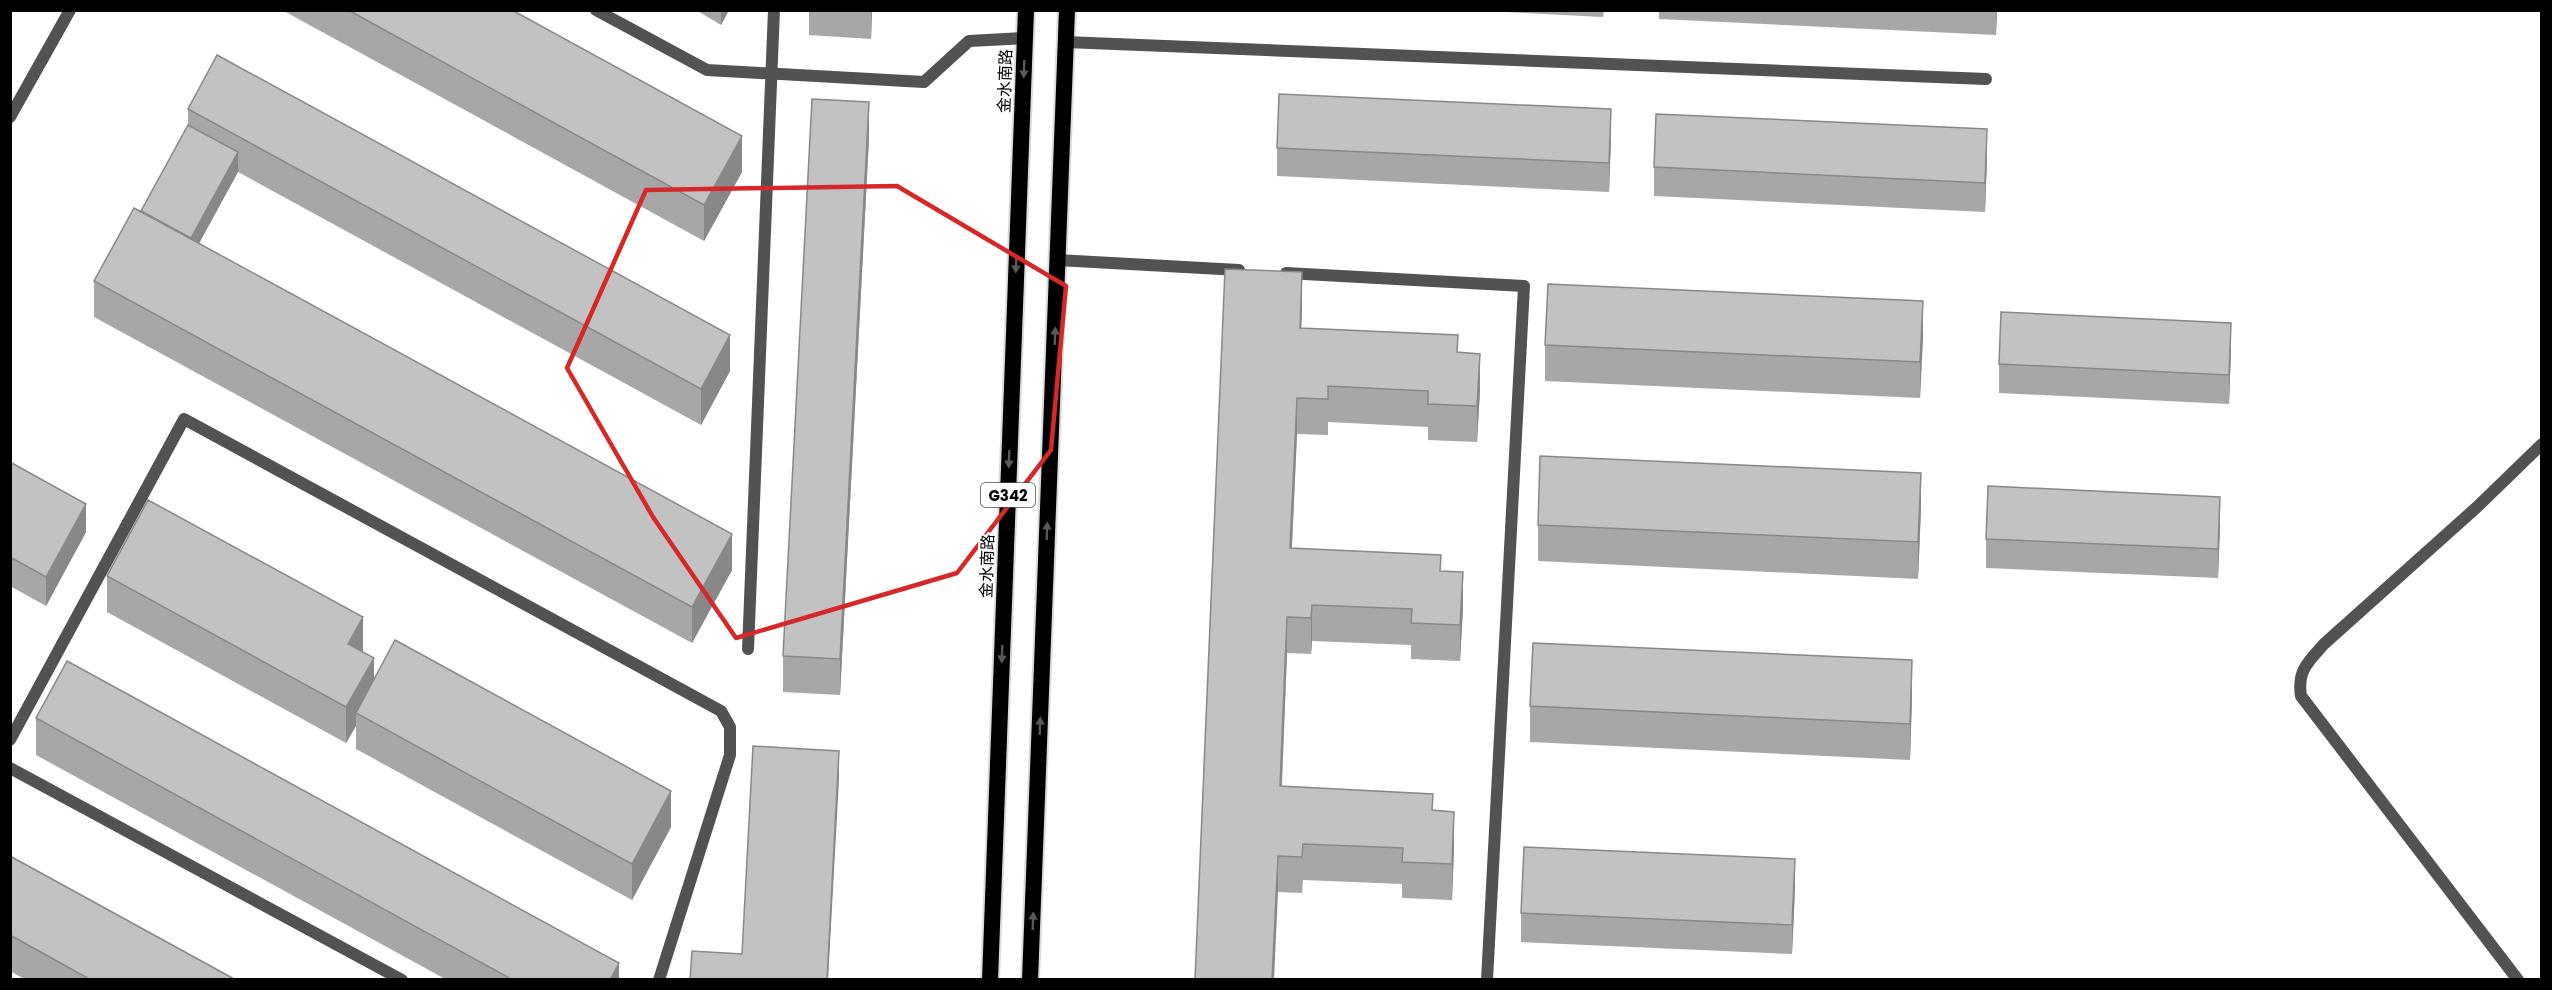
<svg xmlns="http://www.w3.org/2000/svg" width="2552" height="990" font-family="Poppins,'Noto Sans SC',sans-serif">
  <rect width="100%" height="100%" fill="#fff"/>
  <g fill="none" stroke-linecap="round" stroke-linejoin="round">
    <defs>
      <g id="trunk">
        <path d="M990,980L1026,10"/>
        <path d="M1030,980L1067,10"/>
      </g>
    </defs>
    <!-- trunk casing -->
    <use href="#trunk" stroke="#dbdbdb" stroke-width="20"/>
    <!-- service -->
    <g stroke="#525252" stroke-width="12">
      <path d="M596,10L707,70L924,82L969,41L1025,38"/>
      <path d="M1065,42L1986,79"/>
      <path d="M1057,260L1239,270"/>
      <path d="M1286,273L1524,286L1487,980"/>
      <path d="M748,649L774,10"/>
      <path d="M10,740L184,419L721,711L730,727V755L659,980"/>
      <path d="M10,768L402,980"/>
    </g>
    <!-- minor -->
    <path stroke="#525252" stroke-width="12" d="M2518,980L2301,696C2297,671 2308,662 2324,644L2477,507L2542,444"/>
    <!-- tertiary -->
    <path stroke="#525252" stroke-width="12" d="M10,117L70,10"/>
    <!-- trunk -->
    <use href="#trunk" stroke="#000" stroke-width="16"/>
  </g>
  <!-- wall -->
  <g fill="#a7a7a7">
    <path d="M282,10H512L742,172L704,241Z"/>
    <path d="M696,10H729L721,25Z"/>
    <path d="M809,10H872L871,39L809,35Z"/>
    <path d="M1465,10H1604L1603,17Z"/>
    <path d="M1659,10H1997L1996,35L1659,19Z"/>
    <path d="M188,109L730,371L701,425L238,172L199,243L732,570L692,643L94,317V281L141,211L188,125Z"/>
    <path d="M869,138L840,695L783,692V656Z"/>
    <path d="M1611,138L1609,192L1277,176V148Z"/>
    <path d="M1987,158L1985,212L1654,196V167Z"/>
    <path d="M1302,309L1301,328L1458,352L1480,390L1477,442L1428,440V427L1328,422V435L1297,434L1292,548L1441,571L1463,608L1460,661L1411,659V645L1312,641L1311,654L1287,653L1282,786L1433,810L1454,848L1452,900L1402,898V884L1303,880L1302,893L1278,892L1195,980Z"/>
    <path d="M1923,337L1920,398L1545,381V345Z"/>
    <path d="M2231,352L2229,404L1999,393V364Z"/>
    <path d="M10,462L86,532L46,606L10,586Z"/>
    <path d="M1921,509L1918,579L1538,561V525Z"/>
    <path d="M2220,526L2218,578L1986,568V539Z"/>
    <path d="M107,576L363,652L374,680L671,827L632,900L356,749V726L346,743L107,612Z"/>
    <path d="M1912,697L1910,760L1530,742V706Z"/>
    <path d="M36,718L619,980H447L36,755Z"/>
    <path d="M10,856L236,980H26L10,971Z"/>
    <path d="M1795,888L1792,954L1521,942V913Z"/>
  </g>
  <!-- shaded-wall -->
  <g fill="#888">
    <path d="M721,10H729L721,25Z"/>
    <path d="M871,10H872L871,39Z"/>
    <path d="M1996,10H1997L1996,35Z"/>
    <path d="M869,102V138L840,695V659Z"/>
    <path d="M1611,109V138L1609,192V163Z"/>
    <path d="M1987,129V158L1985,212V183Z"/>
    <path d="M742,136V172L704,241V205Z"/>
    <path d="M238,152V172L184,271V251Z"/>
    <path d="M1302,272V309L1300,364V328Z"/>
    <path d="M1923,301V337L1920,398V362Z"/>
    <path d="M2231,323V352L2229,404V375Z"/>
    <path d="M730,335V371L701,425V389Z"/>
    <path d="M1480,354V390L1477,442V406Z"/>
    <path d="M1297,398V434L1290,584V548Z"/>
    <path d="M1921,473V509L1918,579V542Z"/>
    <path d="M2220,497V526L2218,578V549Z"/>
    <path d="M86,504V532L46,606V577Z"/>
    <path d="M732,534V570L692,643V607Z"/>
    <path d="M1463,572V608L1460,661V625Z"/>
    <path d="M1312,605V641L1311,654V618Z"/>
    <path d="M363,617V653L348,644Z"/>
    <path d="M1287,617V653L1280,822V786Z"/>
    <path d="M374,658V694L356,713V726L346,743V707Z"/>
    <path d="M1912,660V697L1910,760V724Z"/>
    <path d="M839,751V780L828,980H827Z"/>
    <path d="M671,791V827L632,900V864Z"/>
    <path d="M1454,812V848L1452,900V864Z"/>
    <path d="M1278,856V892L1274,980H1272Z"/>
    <path d="M1795,859V888L1792,954V925Z"/>
    <path d="M619,963V980H610Z"/>
  </g>
  <!-- building -->
  <g fill="#c2c2c2" stroke="#888" stroke-width="1.5">
    <path d="M348,10H512L742,136L704,205Z"/>
    <path d="M217,55L730,335L701,389L188,109Z"/>
    <path d="M1279,94L1611,109L1609,163L1277,148Z"/>
    <path d="M812,99L869,102L840,659L783,656Z"/>
    <path d="M1656,114L1987,129L1985,183L1654,167Z"/>
    <path d="M188,125L238,152L191,238L141,211Z"/>
    <path d="M134,208L732,534L692,607L94,281Z"/>
    <path d="M1225,269L1302,272L1300,328L1458,335L1457,352L1480,354L1477,406L1428,404V391L1328,386V399L1297,398L1290,548L1441,555L1440,571L1463,572L1460,625L1411,623L1412,609L1312,605L1311,618L1287,617L1280,786L1433,794L1432,810L1454,812L1452,864L1402,862L1403,848L1303,844L1302,857L1278,856L1272,980H1195Z"/>
    <path d="M1548,284L1923,301L1920,362L1545,345Z"/>
    <path d="M2001,312L2231,323L2229,375L1999,364Z"/>
    <path d="M1540,456L1921,473L1918,542L1538,525Z"/>
    <path d="M10,462L86,504L46,577L10,557Z"/>
    <path d="M1988,486L2220,497L2218,549L1986,539Z"/>
    <path d="M148,500L363,617L348,644L374,658L346,707L107,576Z"/>
    <path d="M395,640L671,791L632,864L356,713Z"/>
    <path d="M1533,643L1912,660L1910,724L1530,706Z"/>
    <path d="M67,661L619,963L610,980H513L36,718Z"/>
    <path d="M753,746L839,751L827,980H690L692,951L742,954Z"/>
    <path d="M1524,847L1795,859L1792,925L1521,913Z"/>
    <path d="M10,856L236,980H91L10,935Z"/>
  </g>
  <!-- one-way arrows -->
  <defs><path id="oneway-solid" d="M-6-.8H1V-3.2L6.5 0L1 3.2V.8H-6Z" transform="scale(1.5)"/></defs>
  <g fill="#595959">
    <use href="#oneway-solid" transform="translate(1024 69) rotate(92)"/>
    <use href="#oneway-solid" transform="translate(1016 264) rotate(92)"/>
    <use href="#oneway-solid" transform="translate(1055 336) rotate(-88)"/>
    <use href="#oneway-solid" transform="translate(1009 459) rotate(92)"/>
    <use href="#oneway-solid" transform="translate(1047 531) rotate(-88)"/>
    <use href="#oneway-solid" transform="translate(1002 654) rotate(92)"/>
    <use href="#oneway-solid" transform="translate(1040 726) rotate(-88)"/>
    <use href="#oneway-solid" transform="translate(1033 921) rotate(-88)"/>
  </g>
  <!-- marked area -->
  <path fill="none" stroke="#d62828" stroke-width="4.5" stroke-linejoin="round" d="M897,186L1066,286L1051,450L957,573L736,638L653,517L567,368L646,190Z"/>
  <g text-anchor="middle" dominant-baseline="central" stroke-width="4.5" stroke-linejoin="round" paint-order="stroke">
    <!-- shield labels -->
    <rect fill="#fff" stroke="#4c4c4c" stroke-width="1.5" x="981" y="483" width="54" height="24" rx="4.5"/>
    <g font-size="15" font-weight="bold" fill="#000">
      <text x="1008" y="495">G342</text>
    </g>
    <!-- street labels -->
    <g font-size="16" fill="#000" stroke="#fff">
      <text transform="translate(1005 81) rotate(-88)">金水南路</text>
      <text transform="translate(987 566) rotate(-88)">金水南路</text>
    </g>
  </g>
  <!-- border -->
  <rect width="2552" height="990" fill="none" stroke="#000000" stroke-width="24"/>
</svg>
